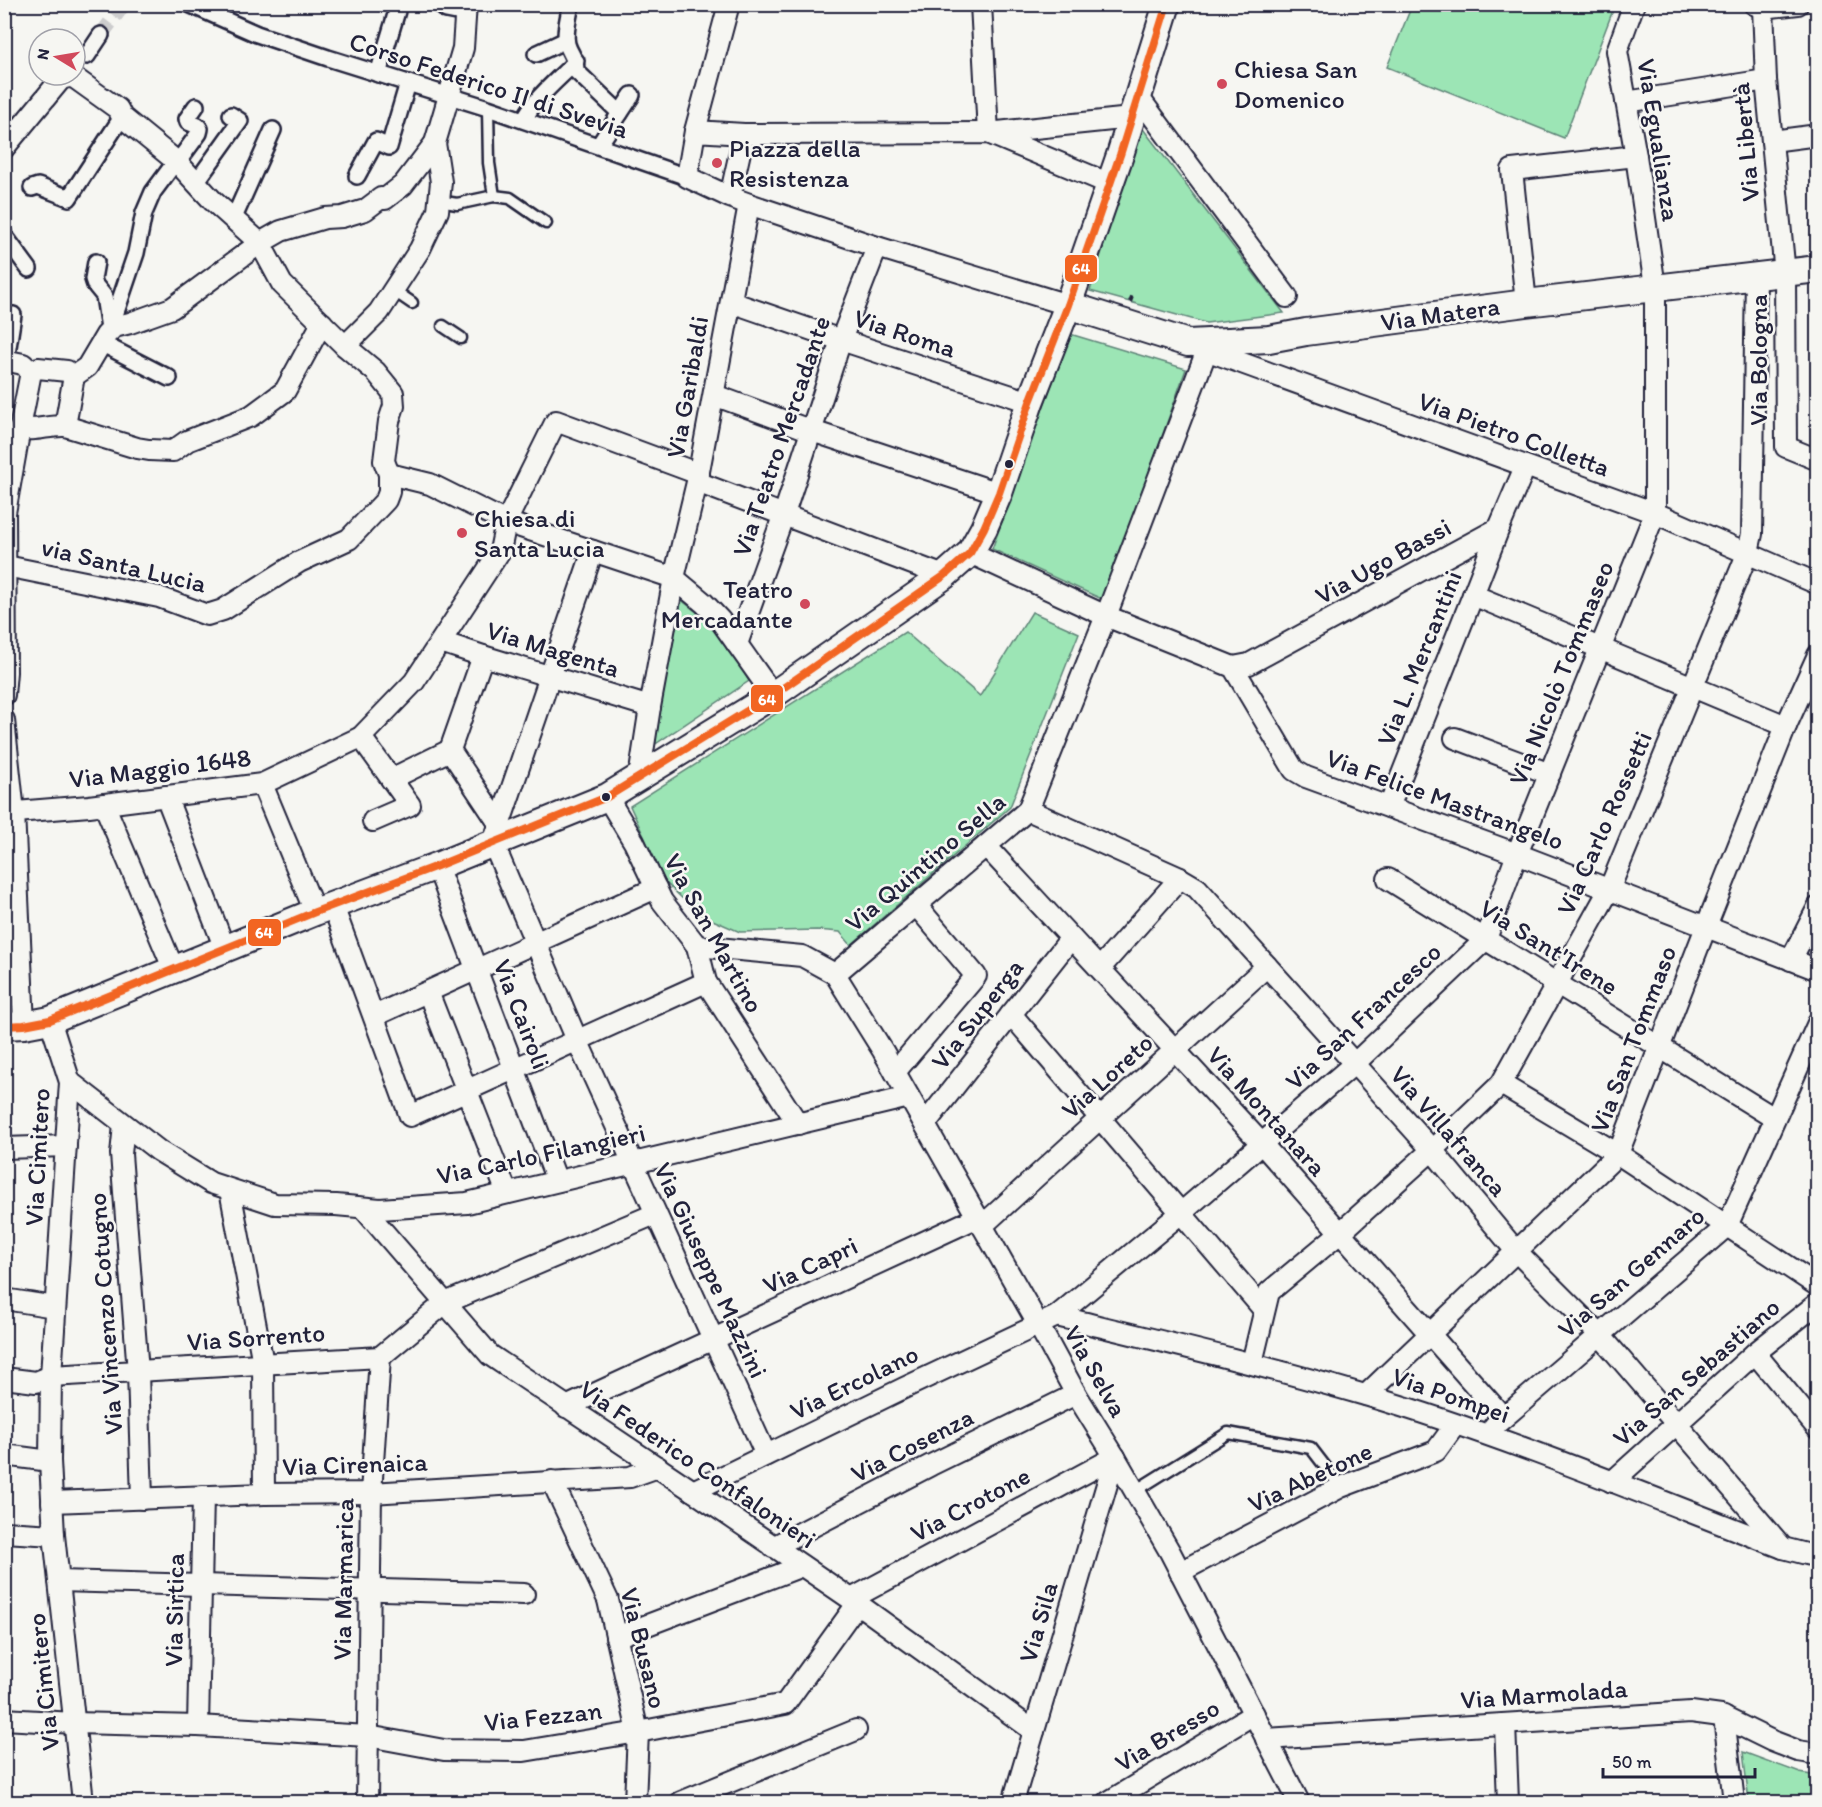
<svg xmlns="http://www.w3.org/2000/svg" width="1822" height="1807" font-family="Itim,sans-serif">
  <rect width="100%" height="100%" fill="#f6f6f2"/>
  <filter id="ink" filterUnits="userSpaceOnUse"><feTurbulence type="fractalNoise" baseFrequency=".0167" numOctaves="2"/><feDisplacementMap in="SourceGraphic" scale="12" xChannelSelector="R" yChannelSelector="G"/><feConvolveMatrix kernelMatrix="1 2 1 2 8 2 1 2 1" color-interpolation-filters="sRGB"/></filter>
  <g filter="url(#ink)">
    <!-- green -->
    <g fill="#9ce5b5" stroke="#5f8478" stroke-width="1.5">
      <path d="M1412,5V4L1615,5L1564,138L1387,67Z"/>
      <path d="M1140,125L1284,313L1206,323L1090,291Z"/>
      <path d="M1070,334L1186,369L1104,600L992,549Z"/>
      <path d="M680,599L718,629L749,681L651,747Z"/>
      <path d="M1032,612L1079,633L1010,807L851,945L840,932L817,930L740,932L699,914L665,882L630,806L905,632L980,696Z"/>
      <path d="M1743,1752L1800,1773L1817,1776V1802H1749Z"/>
    </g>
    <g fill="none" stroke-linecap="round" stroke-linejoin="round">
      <!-- pedestrian-tunnel -->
      <path stroke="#cccccd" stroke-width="15" stroke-dasharray="15 8" stroke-linecap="butt" d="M101,35L124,4"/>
      <defs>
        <g id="service">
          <path d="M494,196L510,198L546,223"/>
          <path d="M439,201L457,204L494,196L489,163L488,108"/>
          <path d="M393,290L412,303"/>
          <path d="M443,326L461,338"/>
          <path d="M1135,1491L1228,1433L1311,1448L1341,1487"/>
        </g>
        <g id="pedestrian">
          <path d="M189,4L257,34L328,58L488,108L687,177"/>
          <path d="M440,4L446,10L466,14"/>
          <path d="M571,4C569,16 564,32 567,44C570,55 576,57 576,71L620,113"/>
          <path d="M536,54L566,40"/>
          <path d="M87,56L101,35"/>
          <path d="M378,74L397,11"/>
          <path d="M524,120C535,97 559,79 576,61"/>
          <path d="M599,145L632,95"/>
          <path d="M177,163L199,133L200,129L198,126L188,122L187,119L196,106"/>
          <path d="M357,176L376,141L389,147L408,83"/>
          <path d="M200,177L240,121L231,115"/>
          <path d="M32,188L38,186L69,198L122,117"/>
          <path d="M233,220L273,130"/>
          <path d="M4,235L29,269"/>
          <path d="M96,262L93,279L95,285L104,296L109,328"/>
          <path d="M114,327L116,312L136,253L144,213L153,192L176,161"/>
          <path d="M101,343L169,378"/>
          <path d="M6,360L13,315"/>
        </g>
        <g id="minor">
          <path d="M981,4L988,133L1131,118"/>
          <path d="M1754,4L1763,8L1798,4"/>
          <path d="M1764,4L1763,8L1766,80L1785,274L1786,447L1818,460"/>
          <path d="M1137,95L1287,297"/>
          <path d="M1626,102L1766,80"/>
          <path d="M695,131L729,4"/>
          <path d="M744,134L988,133L1110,184"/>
          <path d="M1772,141L1818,135"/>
          <path d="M4,148L61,79L72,76L118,109L122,117L176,161L213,201L260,243L282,284L345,346L376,372L393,393L394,406L389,421L384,461L389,474V492L386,500L349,539L299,562L223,610L207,615L159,597L6,566"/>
          <path d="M730,197L744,134L695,131L687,177L730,197L749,204L877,247L1068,305"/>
          <path d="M731,302L841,340L1030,402"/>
          <path d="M1526,303L1512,170L1636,156"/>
          <path d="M345,346L379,312L420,249L438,211L441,182L435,143L463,48L466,4"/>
          <path d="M1195,346L1655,513L1818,584"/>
          <path d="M4,360L23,364L31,372"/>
          <path d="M38,368L67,371L74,376L65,426C49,425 34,432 20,428L31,372Z"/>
          <path d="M74,376L87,367L106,335L114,327L130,323L172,308L260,243L281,231L325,218L342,217L365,210L381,198L385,199L403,185L435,143"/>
          <path d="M714,395L812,431L999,493"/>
          <path d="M65,426L137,448L149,450L173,451L187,441L251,416L285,391L322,323"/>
          <path d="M389,474L430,484L506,522L674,578L704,603L720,620L773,695"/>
          <path d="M697,482L944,576"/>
          <path d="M593,551L493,843L577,1040L766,1455"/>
          <path d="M970,553L1106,616L1233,667L1294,770L1306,777L1517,854L1818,970"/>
          <path d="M1473,595L1786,726"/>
          <path d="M441,642L483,656L650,707"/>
          <path d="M737,644L784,514L841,340L877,247"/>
          <path d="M1233,667L1249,664L1499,528L1525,467"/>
          <path d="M4,695L6,672L5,513L20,428"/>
          <path d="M4,720L14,812L24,1025"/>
          <path d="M361,737L410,805L373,821"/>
          <path d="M1455,738L1550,774"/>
          <path d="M450,750L483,656"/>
          <path d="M639,778L650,707L674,578L697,482L749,204"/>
          <path d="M391,779L450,750L500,825"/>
          <path d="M262,784L315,912"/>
          <path d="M166,796L225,949"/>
          <path d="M607,797L634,842L662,901L697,946L706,982L798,1124"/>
          <path d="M104,804L174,970"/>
          <path d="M1389,807L1473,595L1499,528"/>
          <path d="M1028,810L1180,878L1197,888L1432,1150L1516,1251L1600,1335L1783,1548"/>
          <path d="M4,813L89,806L262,784L361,737L414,682L500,551L506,522L556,421L699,474"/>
          <path d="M986,846L1262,1144L1503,1417"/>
          <path d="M437,866L557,1181"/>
          <path d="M1388,879L1774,1118"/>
          <path d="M333,906L410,1116L706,982"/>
          <path d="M697,946L802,956L835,974L883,1051L1038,1324L1076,1394L1115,1457L1170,1552L1299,1802"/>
          <path d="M1791,960L1818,907"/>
          <path d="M1100,968L1180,878"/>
          <path d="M835,974L1028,810L1106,616L1207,350"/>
          <path d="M428,992L507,1193"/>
          <path d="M1011,1014L1264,1310"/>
          <path d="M374,1016L656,888"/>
          <path d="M50,1020L70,1082L51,1376L50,1461L54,1535L83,1802"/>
          <path d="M895,1072L976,976L916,905"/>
          <path d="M70,1082L159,1151L211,1183L275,1204L336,1205L380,1209L467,1203L909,1097"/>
          <path d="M1501,1084L1618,1154L1818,1286"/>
          <path d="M925,1124L1071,938"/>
          <path d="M124,1125L121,1154L138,1372L142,1499"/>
          <path d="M4,1148L66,1146"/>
          <path d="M230,1190L263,1363L264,1494"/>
          <path d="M363,1208L490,1355L693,1491L851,1599L1034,1731"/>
          <path d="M982,1226L1267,966"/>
          <path d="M4,1299L55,1307"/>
          <path d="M1057,1316C1160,1341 1263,1365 1365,1395C1507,1437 1645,1495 1783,1548L1818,1557"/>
          <path d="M1755,1353L1818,1429"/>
          <path d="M1252,1363L1269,1292L1340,1233L1432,1150L1501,1084L1609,890L1748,552L1752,534L1756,276"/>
          <path d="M4,1378L36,1382L51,1376L380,1357L445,1303L655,1214"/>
          <path d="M1366,1395L1618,1154L1706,927L1786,726L1818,655"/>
          <path d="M566,1407L978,1217"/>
          <path d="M1494,1426L1727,1226L1818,1023"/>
          <path d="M4,1455L50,1461"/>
          <path d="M552,1481L608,1600L638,1732L635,1802"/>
          <path d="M1612,1482L1755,1353L1818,1303"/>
          <path d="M693,1491L904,1388L1057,1316L1181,1213L1354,1064L1486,939L1517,854L1655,513V287L1636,156L1617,51L1634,4"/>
          <path d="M52,1502L264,1494L371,1493L630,1477L658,1467"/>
          <path d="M4,1532L54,1535"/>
          <path d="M773,1547L931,1465L1076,1394"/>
          <path d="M1180,1572L1341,1487L1436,1451L1455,1425"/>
          <path d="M59,1581L524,1594"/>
          <path d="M851,1599L1115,1457"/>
          <path d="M616,1637L802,1566"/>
          <path d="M1724,1717L1734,1802"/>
          <path d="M4,1719L74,1723L198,1726L368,1736L444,1750L524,1751L638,1732L785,1704L857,1604"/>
          <path d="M1505,1724L1508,1802"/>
          <path d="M198,1726L203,1496"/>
          <path d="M1266,1739L1691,1712L1721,1716L1772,1741L1798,1751L1818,1754"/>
          <path d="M367,1802L371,1493L380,1357"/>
          <path d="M681,1802L856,1730"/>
          <path d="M1013,1802L1115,1457"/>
          <path d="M1108,1802L1254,1714"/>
        </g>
        <g id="tertiary">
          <path d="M1068,305L1188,343L1269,339L1306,332L1526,303L1818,269"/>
          <path d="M4,1026L24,1025L50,1020L315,912L437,866L607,797L773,695L944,576L970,553L984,528L999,493L1030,402L1068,305L1120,155L1167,4"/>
        </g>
      </defs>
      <!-- service casing -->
      <use href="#service" stroke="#22223b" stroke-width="15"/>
      <!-- pedestrian casing -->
      <use href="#pedestrian" stroke="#22223b" stroke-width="20"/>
      <!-- minor casing -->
      <use href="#minor" stroke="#22223b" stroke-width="24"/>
      <!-- tertiary casing -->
      <use href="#tertiary" stroke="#22223b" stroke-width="30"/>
      <!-- path -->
      <path stroke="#22223b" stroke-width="4" stroke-dasharray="6 4.5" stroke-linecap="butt" d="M1130,302L1133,294"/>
      <!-- service -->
      <use href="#service" stroke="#f6f6f2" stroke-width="10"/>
      <!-- pedestrian -->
      <use href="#pedestrian" stroke="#f6f6f2" stroke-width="15"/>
      <!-- minor -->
      <use href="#minor" stroke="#f6f6f2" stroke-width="20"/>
      <!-- tertiary -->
      <use href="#tertiary" stroke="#f6f6f2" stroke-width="26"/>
      <defs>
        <path id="bus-1" d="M4,1026L24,1025L50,1020L315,912L437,866L607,797L773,695L944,576L970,553L984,528L999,493L1030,402L1068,305L1120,155L1167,4"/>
      </defs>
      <!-- bus-1 casing -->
      <use href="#bus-1" stroke="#f6f6f2" stroke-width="12"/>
      <!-- bus-1 -->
      <use href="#bus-1" stroke="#f26522" stroke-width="8"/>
    </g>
  </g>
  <!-- markers -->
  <g fill="#d1495b" stroke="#f6f6f2" stroke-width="2">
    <circle cx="1222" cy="84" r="6"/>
    <circle cx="717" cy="163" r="6"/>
    <circle cx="462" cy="533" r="6"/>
    <circle cx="805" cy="604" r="6"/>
  </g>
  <g fill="#22223b" stroke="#f6f6f2" stroke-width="2">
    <circle cx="1009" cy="464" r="5"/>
    <circle cx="606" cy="797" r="5"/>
  </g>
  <g text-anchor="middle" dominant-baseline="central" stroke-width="5" stroke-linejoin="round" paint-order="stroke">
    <!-- poi labels -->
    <g font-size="26" fill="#22223b" stroke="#f6f6f2" text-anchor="start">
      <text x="1234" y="69">Chiesa San<tspan x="1234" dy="30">Domenico</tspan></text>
      <text x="729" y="148">Piazza della<tspan x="729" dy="30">Resistenza</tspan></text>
      <text x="474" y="518">Chiesa di<tspan x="474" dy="30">Santa Lucia</tspan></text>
      <text x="793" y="589" text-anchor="end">Teatro<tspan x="793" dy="30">Mercadante</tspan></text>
    </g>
    <!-- street labels -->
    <g font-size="26" fill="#22223b" stroke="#f6f6f2">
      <text transform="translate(489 85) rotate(18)">Corso Federico II di Svevia</text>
      <text transform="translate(1659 140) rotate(81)">Via Egualianza</text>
      <text transform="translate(1745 142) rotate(-95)">Via Libertà</text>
      <text transform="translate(1440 314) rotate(-8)">Via Matera</text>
      <text transform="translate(905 333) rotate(18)">Via Roma</text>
      <text transform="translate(1758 360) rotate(-90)">Via Bologna</text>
      <text transform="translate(687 387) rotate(-80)">Via Garibaldi</text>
      <text transform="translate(1514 434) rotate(20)">Via Pietro Colletta</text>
      <text transform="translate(781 436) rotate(-71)">Via Teatro Mercadante</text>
      <text transform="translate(1383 561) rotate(-29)">Via Ugo Bassi</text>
      <text transform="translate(124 565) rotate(13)">via Santa Lucia</text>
      <text transform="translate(553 649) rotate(17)">Via Magenta</text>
      <text transform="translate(1419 658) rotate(-68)">Via L. Mercantini</text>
      <text transform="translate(1561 673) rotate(-68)">Via Nicolò Tommaseo</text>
      <text transform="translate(160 768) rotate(-7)">Via Maggio 1648</text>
      <text transform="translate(1445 799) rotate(20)">Via Felice Mastrangelo</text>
      <text transform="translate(1604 823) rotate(-66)">Via Carlo Rossetti</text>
      <text transform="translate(925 862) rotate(-40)">Via Quintino Sella</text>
      <text transform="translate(714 933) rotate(61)">Via San Martino</text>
      <text transform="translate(1549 947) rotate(32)">Via Sant'Irene</text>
      <text transform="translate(522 1014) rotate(69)">Via Cairoli</text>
      <text transform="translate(977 1014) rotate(-52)">Via Superga</text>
      <text transform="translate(1363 1016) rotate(-43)">Via San Francesco</text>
      <text transform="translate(1633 1039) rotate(-69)">Via San Tommaso</text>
      <text transform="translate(1107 1076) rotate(-42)">Via Loreto</text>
      <text transform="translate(1267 1111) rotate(48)">Via Montanara</text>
      <text transform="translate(1449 1131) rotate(49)">Via Villafranca</text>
      <text transform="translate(541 1154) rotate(-12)">Via Carlo Filangieri</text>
      <text transform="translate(37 1157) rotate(-87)">Via Cimitero</text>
      <text transform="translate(810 1265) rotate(-25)">Via Capri</text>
      <text transform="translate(711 1270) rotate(65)">Via Giuseppe Mazzini</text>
      <text transform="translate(1631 1272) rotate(-41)">Via San Gennaro</text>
      <text transform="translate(105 1314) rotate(-94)">Via Vincenzo Cotugno</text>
      <text transform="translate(256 1337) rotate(-4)">Via Sorrento</text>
      <text transform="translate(1096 1371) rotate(60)">Via Selva</text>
      <text transform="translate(1696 1372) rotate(-41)">Via San Sebastiano</text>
      <text transform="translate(854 1382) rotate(-26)">Via Ercolano</text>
      <text transform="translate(1451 1395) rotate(19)">Via Pompei</text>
      <text transform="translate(912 1445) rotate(-27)">Via Cosenza</text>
      <text transform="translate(355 1464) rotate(-2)">Via Cirenaica</text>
      <text transform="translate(698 1464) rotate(34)">Via Federico Confalonieri</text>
      <text transform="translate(1310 1477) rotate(-25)">Via Abetone</text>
      <text transform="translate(970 1504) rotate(-28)">Via Crotone</text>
      <text transform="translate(343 1579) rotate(-89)">Via Marmarica</text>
      <text transform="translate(174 1610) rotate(-89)">Via Sirtica</text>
      <text transform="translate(1038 1622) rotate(-74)">Via Sila</text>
      <text transform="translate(644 1648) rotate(76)">Via Busano</text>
      <text transform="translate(43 1682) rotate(-96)">Via Cimitero</text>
      <text transform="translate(1544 1694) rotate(-4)">Via Marmolada</text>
      <text transform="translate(543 1716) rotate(-6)">Via Fezzan</text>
      <text transform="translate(1167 1735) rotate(-31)">Via Bresso</text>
    </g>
  </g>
  <g stroke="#f6f6f2" stroke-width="2">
    <rect x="1064" y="254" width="34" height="29" rx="6" fill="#f26522"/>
    <rect x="750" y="684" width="34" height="29" rx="6" fill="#f26522"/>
    <rect x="247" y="918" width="35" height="29" rx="6" fill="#f26522"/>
  </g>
  <g font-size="16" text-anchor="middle" font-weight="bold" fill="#fff">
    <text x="1081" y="274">64</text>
    <text x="767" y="705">64</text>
    <text x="264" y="938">64</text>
  </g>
  <!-- margin -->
  <rect width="1822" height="1807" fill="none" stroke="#f6f6f2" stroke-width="24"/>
  <rect x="12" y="12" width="1798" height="1783" fill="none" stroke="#22223b" stroke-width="2" filter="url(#ink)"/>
  <!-- north arrow -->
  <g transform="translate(57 57) rotate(281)"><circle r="28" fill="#f6f6f2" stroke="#a1a1a9" stroke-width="1.5"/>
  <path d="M0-4.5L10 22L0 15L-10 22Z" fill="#d1495b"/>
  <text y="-9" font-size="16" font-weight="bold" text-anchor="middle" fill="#22223b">N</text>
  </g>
  <!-- scale -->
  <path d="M1603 1768v9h152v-9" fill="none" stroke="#22223b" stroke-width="3"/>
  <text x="1612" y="1768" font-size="18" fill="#22223b" stroke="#f6f6f2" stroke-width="4.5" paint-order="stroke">50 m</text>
</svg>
